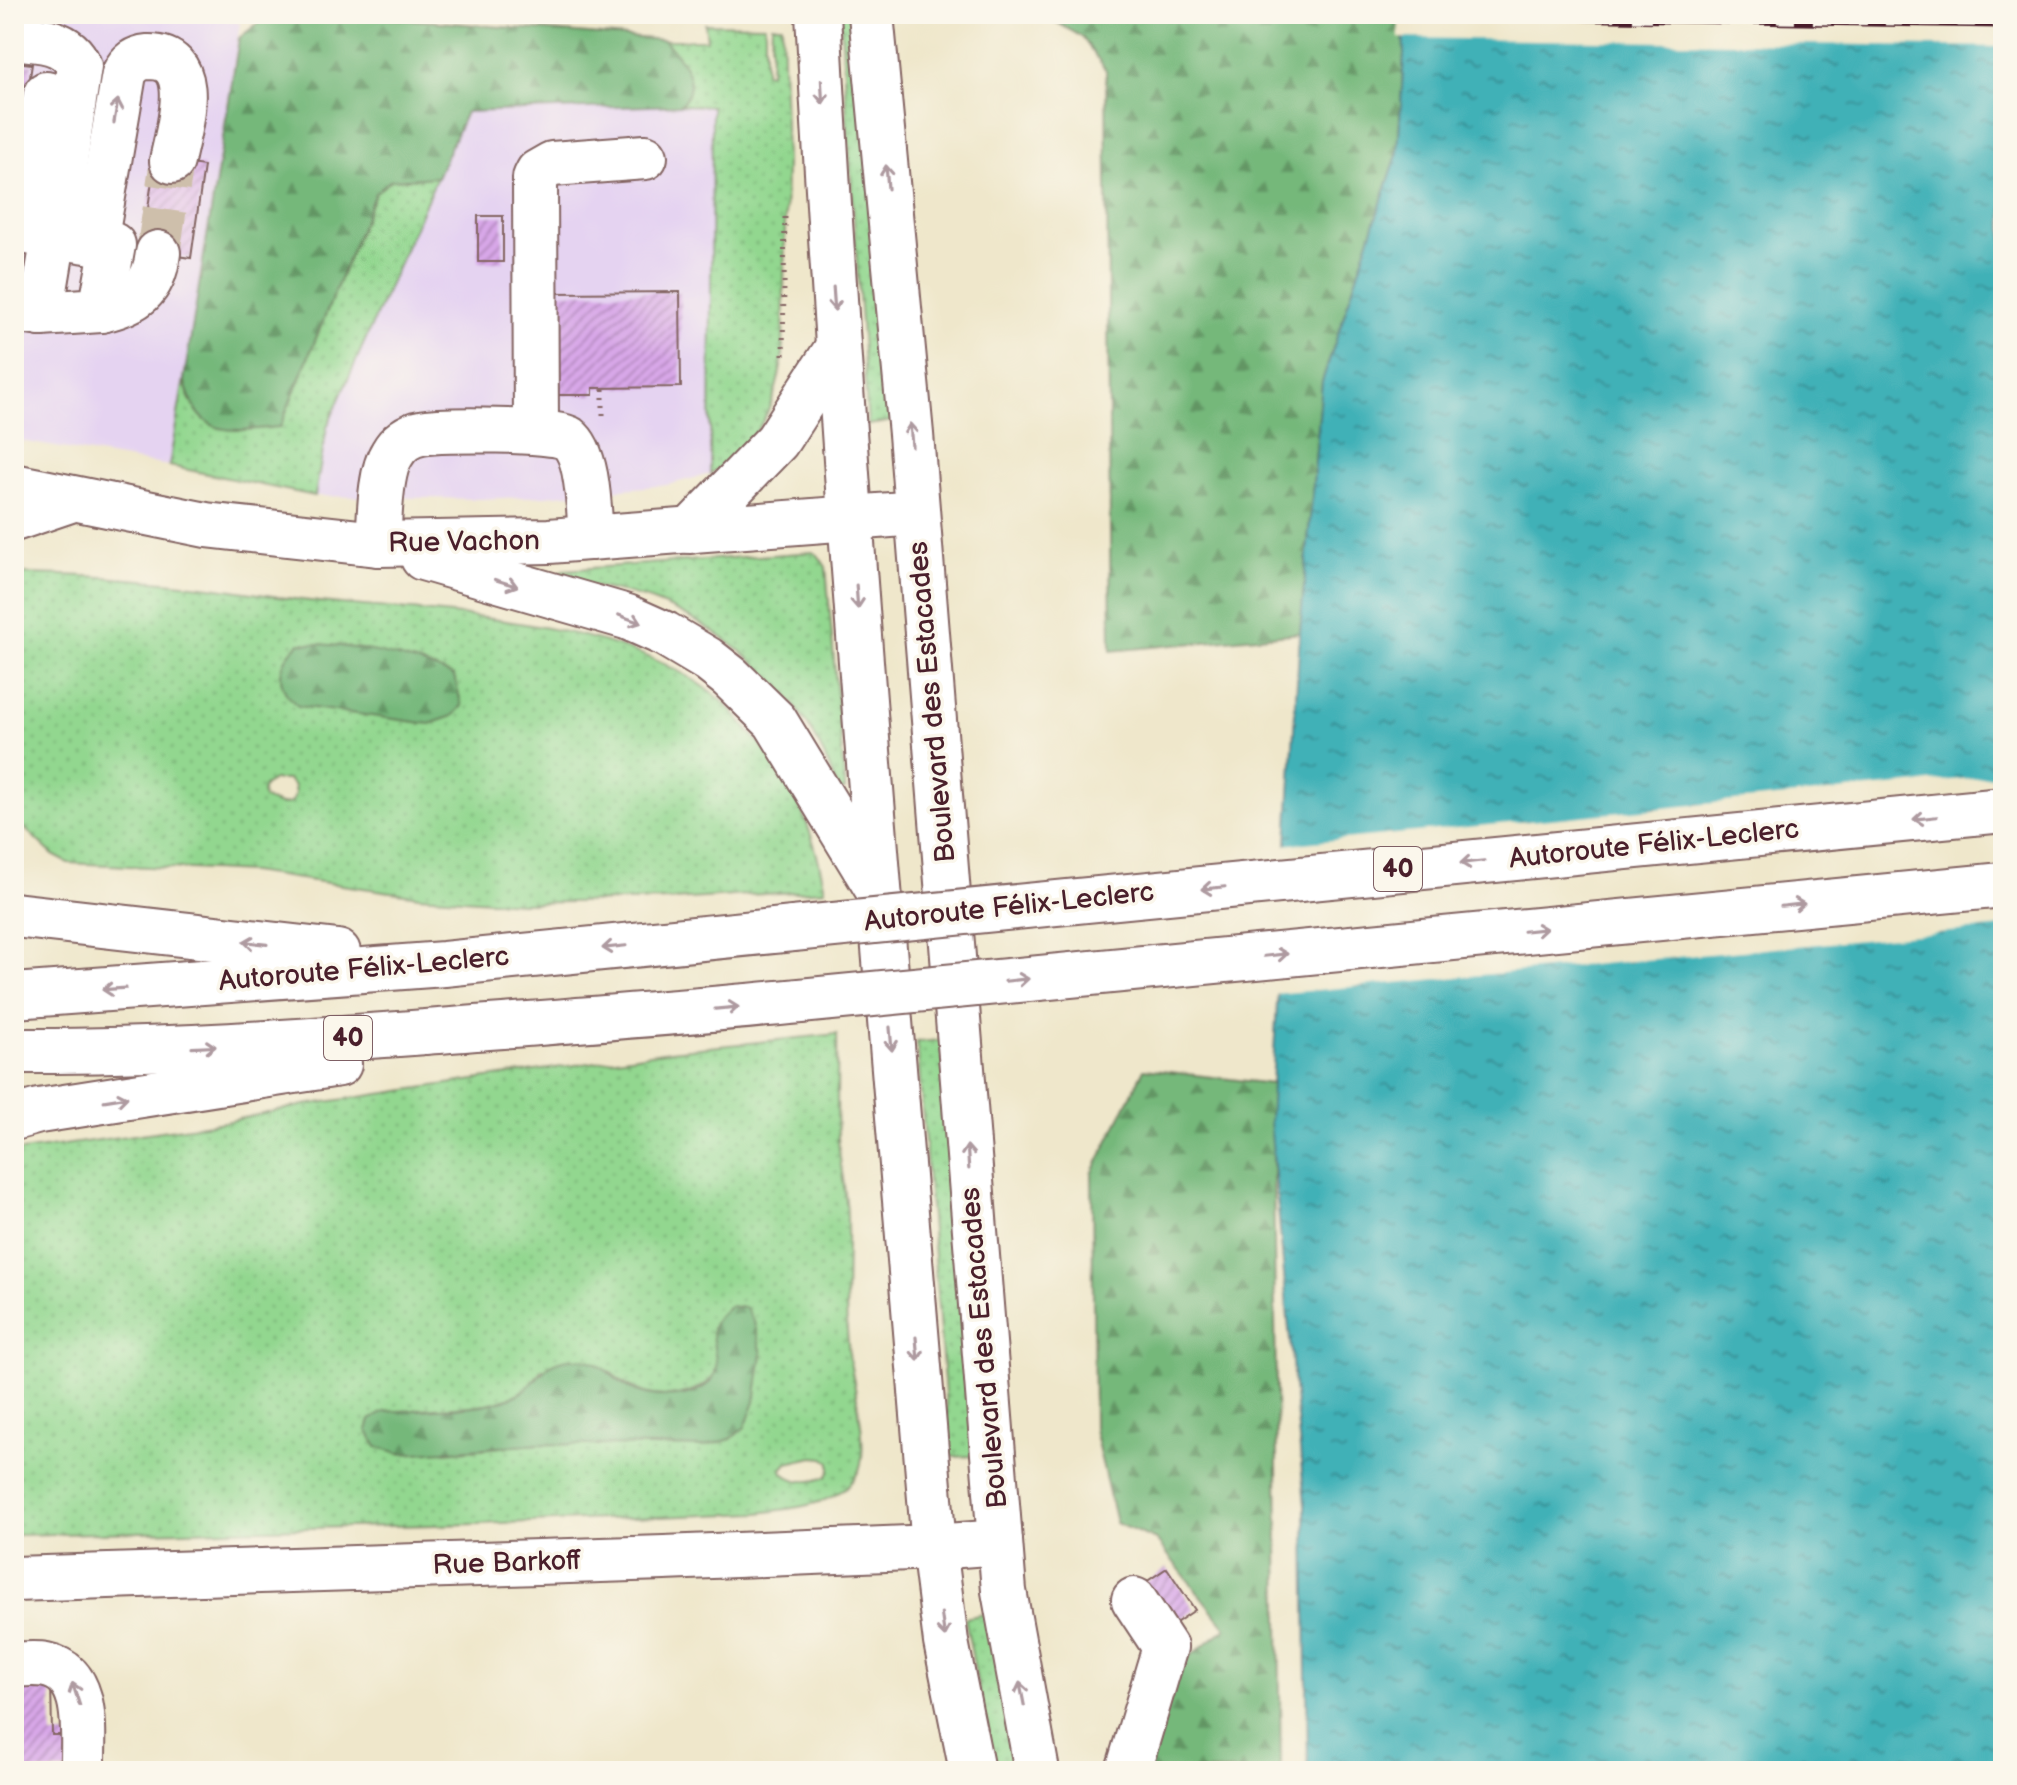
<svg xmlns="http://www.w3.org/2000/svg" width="2017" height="1785" font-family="'Balsamiq Sans',sans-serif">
  <defs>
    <pattern id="grass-dots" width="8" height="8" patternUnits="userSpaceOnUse" patternTransform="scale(2)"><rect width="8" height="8" fill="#92d78f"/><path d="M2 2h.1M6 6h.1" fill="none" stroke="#7fb87c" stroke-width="1.8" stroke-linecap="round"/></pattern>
    <pattern id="forest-firs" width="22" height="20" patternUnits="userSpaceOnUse" patternTransform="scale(2)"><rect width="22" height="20" fill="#75b87a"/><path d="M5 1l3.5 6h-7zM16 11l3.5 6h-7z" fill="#629564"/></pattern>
    <pattern id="water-ripples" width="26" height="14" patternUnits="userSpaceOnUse" patternTransform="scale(2)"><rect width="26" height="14" fill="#40b1b7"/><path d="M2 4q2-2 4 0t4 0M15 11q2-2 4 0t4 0" fill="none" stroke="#388f95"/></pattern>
    <pattern id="building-hatch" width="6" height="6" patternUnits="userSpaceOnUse" patternTransform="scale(2)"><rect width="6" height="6" fill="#d8a7e8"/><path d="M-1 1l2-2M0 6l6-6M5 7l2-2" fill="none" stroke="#b187bc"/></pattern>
  </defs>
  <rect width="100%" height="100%" fill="#fbf7ec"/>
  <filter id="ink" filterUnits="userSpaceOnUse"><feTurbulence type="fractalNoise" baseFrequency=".0125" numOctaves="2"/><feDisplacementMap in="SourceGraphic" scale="16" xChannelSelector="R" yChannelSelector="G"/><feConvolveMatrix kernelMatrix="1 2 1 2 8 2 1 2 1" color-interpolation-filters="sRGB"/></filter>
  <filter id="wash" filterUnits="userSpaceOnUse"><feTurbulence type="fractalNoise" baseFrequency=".006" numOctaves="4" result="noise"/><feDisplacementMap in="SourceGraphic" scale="32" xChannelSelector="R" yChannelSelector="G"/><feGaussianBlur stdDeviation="1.8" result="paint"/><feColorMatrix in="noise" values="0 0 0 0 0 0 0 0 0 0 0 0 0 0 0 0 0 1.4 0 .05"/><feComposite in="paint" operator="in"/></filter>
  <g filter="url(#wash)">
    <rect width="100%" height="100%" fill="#efe7cb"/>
    <!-- built -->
    <g fill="#e5d3f1">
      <path d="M14,14H193L240,23L169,466L14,440Z"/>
      <path d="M680,105L712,106L710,474L667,485L545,496L481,499L315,496L327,427L466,112Z"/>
    </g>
    <!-- grass -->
    <g fill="url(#grass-dots)" stroke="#6e7b5d" stroke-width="2" fill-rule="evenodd">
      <path d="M840,14H853L893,421L868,425Z"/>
      <path d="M705,24L765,25V72L770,73L772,25H782L786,161L783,354C775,411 758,442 710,474L712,106L680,105C703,83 679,60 664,40H707Z"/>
      <path d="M411,177H437L327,427L315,496L169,466L184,379L190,400L280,426L375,193L391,180Z"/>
      <path d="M813,552L818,555L826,567L845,790L839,791C831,772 824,753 814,735C781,677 719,627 658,603C627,591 594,587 562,581L559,578V573L563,570Z"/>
      <path d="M14,574C76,574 140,579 202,586C238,590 274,597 310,601C432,614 614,616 714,694C726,703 737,717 747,729C791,775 814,828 825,890L673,900L521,903L419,896L251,872L68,863L53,855L20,824L14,825ZM274,780H288L294,786L295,795L291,803L280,805L264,799L262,793L264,786Z"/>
      <path d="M837,1034C838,1068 836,1103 838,1137C839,1163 846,1189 847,1215C848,1264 843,1313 850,1361C854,1386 871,1453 857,1474C837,1507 792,1508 758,1513L477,1524L14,1535V1152L225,1122L305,1105L670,1051ZM712,1328L731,1439L539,1444L446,1452L417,1409C451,1406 496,1410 525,1389C532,1384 537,1376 542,1369L609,1371C635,1394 664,1404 696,1389C704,1385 712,1382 715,1373C719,1360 714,1341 712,1328ZM813,1457L824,1458L830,1462V1471L826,1477C811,1483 795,1483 783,1473L782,1469L787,1463Z"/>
      <path d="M942,1040L976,1456L950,1457L917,1042Z"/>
      <path d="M989,1613L1019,1771H994L965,1618Z"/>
    </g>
    <!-- forest -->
    <g fill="url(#forest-firs)" stroke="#606c52" stroke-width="2">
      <path d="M270,14H341L664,40C681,58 703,84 680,105L466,112L437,177L391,180L375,193L280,427C228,431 199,440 184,379L239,38Z"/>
      <path d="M1042,14H1403L1404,54L1398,152L1322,382L1300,633L1111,651L1106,70L1082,37Z"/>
      <path d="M300,643C348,644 409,656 454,676L462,706L453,716L430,724L298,706C274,687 276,663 300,643Z"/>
      <path d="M1144,1069L1272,1084L1281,1771H1143L1173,1669L1226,1628L1156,1540L1116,1523L1094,1429L1092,1174Z"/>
      <path d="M729,1306L746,1308L754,1322L762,1354L755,1402L745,1427L731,1439L703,1447L539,1444L403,1454L377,1447L367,1430L370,1420L384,1412C419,1408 486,1411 516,1395C544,1380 541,1356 582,1359C602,1361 613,1379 628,1387C651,1399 688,1401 709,1383C724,1370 711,1346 712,1330C713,1320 722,1313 729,1306Z"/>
    </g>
    <!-- water -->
    <path fill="url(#water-ripples)" stroke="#456871" stroke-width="2" d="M1403,14H2003V1771H1308L1305,1505L1270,1121L1272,1084L1300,633L1322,382L1398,152L1404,54Z"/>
    <!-- pier -->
    <g fill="#efe7cb">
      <path d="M1399,14H2003V47L1399,38Z"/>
      <path d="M2003,775V927L1274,994L1283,845Z"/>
    </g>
    <g id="blocks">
      <!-- building -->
      <g fill="url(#building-hatch)">
        <path d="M14,62L32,64L18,157L14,156Z"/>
        <path d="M155,159L204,166L191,258L142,251Z"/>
        <rect x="478" y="216" width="25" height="46"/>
        <path d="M680,292L681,387L593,388V395H553L552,293Z"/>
        <path d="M1167,1568L1195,1610L1168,1628L1140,1586Z"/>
        <path d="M51,1682L52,1735H71V1771H14V1683Z"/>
      </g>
    </g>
  </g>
  <g filter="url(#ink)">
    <use href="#blocks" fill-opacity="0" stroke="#846563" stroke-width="2"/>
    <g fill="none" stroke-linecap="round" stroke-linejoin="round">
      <!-- minor-tunnel -->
      <path stroke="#cebfab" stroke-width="44" stroke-dasharray="44 22" stroke-linecap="butt" d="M158,253L172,161"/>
      <defs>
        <g id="minor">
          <path d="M818,14C845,526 892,1037 934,1547L946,1642L972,1771"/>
          <path d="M871,14L911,434L1004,1591L1037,1771"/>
          <path d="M14,38C39,39 68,40 79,66L54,236L113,245L101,310L41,314L14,310"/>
          <path d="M26,214L46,94"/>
          <path d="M27,232L54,236L41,314"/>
          <path d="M95,243L124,74C129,63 137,58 148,57C203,56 178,130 172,161"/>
          <path d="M101,310C135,302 154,290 158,253"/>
          <path d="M536,432L535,178L538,172L552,164L645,157"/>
          <path d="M14,486L206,525L378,544L549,541L917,513"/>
          <path d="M690,531L777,441L838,347"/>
          <path d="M378,544C380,520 379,474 392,454C398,443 409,435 421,433C440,429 555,429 568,438C589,454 589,513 591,538"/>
          <path d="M423,558L627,617L665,634L707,659L730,677L775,721L875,885"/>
          <path d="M14,1579L664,1558L934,1547L1000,1542"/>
          <path d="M14,1665C25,1664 36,1663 46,1665C92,1674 82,1737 83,1771"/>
          <path d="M1128,1771L1165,1647L1134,1600"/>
        </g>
        <g id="highway">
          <path d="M14,519L73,499"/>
          <path d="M14,915L338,952"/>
          <path d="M14,996L444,964L793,929"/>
          <path d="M14,1051C152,1052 288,1042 425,1032C550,1022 675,1013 800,1001"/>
          <path d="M14,1118L39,1111L339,1064"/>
        </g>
      </defs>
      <!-- minor casing -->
      <use href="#minor" stroke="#846563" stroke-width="48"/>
      <!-- highway casing -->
      <use href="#highway" stroke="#846563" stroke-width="48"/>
      <!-- path -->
      <g stroke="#846563" stroke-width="5" stroke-dasharray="2 6" stroke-linecap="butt">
        <path d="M783,355L785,217"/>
        <path d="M603,415V388"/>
      </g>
      <!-- minor -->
      <use href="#minor" stroke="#fff" stroke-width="44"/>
      <!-- highway -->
      <use href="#highway" stroke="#fff" stroke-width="44"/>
      <defs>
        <path id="rail" d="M1345,14L2003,24"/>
      </defs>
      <!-- rail casing -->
      <use href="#rail" stroke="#4a1f2b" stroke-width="9"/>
      <!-- rail -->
      <use href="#rail" stroke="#fbf7ec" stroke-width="6" stroke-dasharray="18" stroke-linecap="butt"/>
      <defs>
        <g id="highway-bridge">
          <path d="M793,929L2003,810"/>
          <path d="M800,1001L2003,885"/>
        </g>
      </defs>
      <!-- highway-bridge casing -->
      <use href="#highway-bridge" stroke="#846563" stroke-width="48" stroke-linecap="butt"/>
      <!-- highway-bridge -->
      <use href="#highway-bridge" stroke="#fff" stroke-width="44"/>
    </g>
    <!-- one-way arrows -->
    <defs><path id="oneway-shaft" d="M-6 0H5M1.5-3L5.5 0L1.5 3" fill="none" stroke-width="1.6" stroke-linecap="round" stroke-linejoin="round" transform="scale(2)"/></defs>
    <g stroke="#ae9aa0">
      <use href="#oneway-shaft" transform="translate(822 92) rotate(87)"/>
      <use href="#oneway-shaft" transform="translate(116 111) rotate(-80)"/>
      <use href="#oneway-shaft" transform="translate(887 177) rotate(-95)"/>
      <use href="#oneway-shaft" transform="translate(834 299) rotate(86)"/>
      <use href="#oneway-shaft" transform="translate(911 435) rotate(-95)"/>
      <use href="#oneway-shaft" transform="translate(506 583) rotate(17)"/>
      <use href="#oneway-shaft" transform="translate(857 597) rotate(86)"/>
      <use href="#oneway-shaft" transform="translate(630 619) rotate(20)"/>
      <use href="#oneway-shaft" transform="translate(1925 818) rotate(174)"/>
      <use href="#oneway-shaft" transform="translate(1472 862) rotate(174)"/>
      <use href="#oneway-shaft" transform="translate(1213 888) rotate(174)"/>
      <use href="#oneway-shaft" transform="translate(1793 905) rotate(-6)"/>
      <use href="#oneway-shaft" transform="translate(1535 930) rotate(-6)"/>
      <use href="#oneway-shaft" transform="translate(255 943) rotate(-173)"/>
      <use href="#oneway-shaft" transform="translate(614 947) rotate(174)"/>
      <use href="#oneway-shaft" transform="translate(1276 955) rotate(-6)"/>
      <use href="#oneway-shaft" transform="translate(1017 980) rotate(-6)"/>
      <use href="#oneway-shaft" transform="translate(114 989) rotate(176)"/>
      <use href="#oneway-shaft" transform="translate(727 1008) rotate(-5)"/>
      <use href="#oneway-shaft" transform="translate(891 1039) rotate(85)"/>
      <use href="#oneway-shaft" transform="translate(204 1047) rotate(-3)"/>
      <use href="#oneway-shaft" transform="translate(116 1099) rotate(-9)"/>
      <use href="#oneway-shaft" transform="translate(968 1157) rotate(-94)"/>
      <use href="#oneway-shaft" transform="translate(917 1349) rotate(85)"/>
      <use href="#oneway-shaft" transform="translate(943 1625) rotate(82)"/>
      <use href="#oneway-shaft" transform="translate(76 1694) rotate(-108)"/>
      <use href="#oneway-shaft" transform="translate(1022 1694) rotate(-101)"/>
    </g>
  </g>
  <g text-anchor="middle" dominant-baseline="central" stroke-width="7" stroke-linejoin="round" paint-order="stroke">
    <!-- shield labels -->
    <g fill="#fbf7ec" stroke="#7f6065" stroke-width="2">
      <rect x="1374" y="847" width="48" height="44" rx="6"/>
      <rect x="324" y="1016" width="48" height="44" rx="6"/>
    </g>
    <g font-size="26" font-weight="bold" fill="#4a1f2b">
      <text x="1398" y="869">40</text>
      <text x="348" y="1038">40</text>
    </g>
    <!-- street labels -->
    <g font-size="28" fill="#4a1f2b" stroke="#fbf7ec">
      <text transform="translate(464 542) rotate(-1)">Rue Vachon</text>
      <text transform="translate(932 702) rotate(-95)">Boulevard des Estacades</text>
      <text transform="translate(1654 844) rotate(-6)">Autoroute Félix-Leclerc</text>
      <text transform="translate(1009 907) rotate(-6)">Autoroute Félix-Leclerc</text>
      <text transform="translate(364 969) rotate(-5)">Autoroute Félix-Leclerc</text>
      <text transform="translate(984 1348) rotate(-95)">Boulevard des Estacades</text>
      <text transform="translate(507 1563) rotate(-2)">Rue Barkoff</text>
    </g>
  </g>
  <!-- margin -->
  <rect width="2017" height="1785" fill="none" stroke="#fbf7ec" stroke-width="48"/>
</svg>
